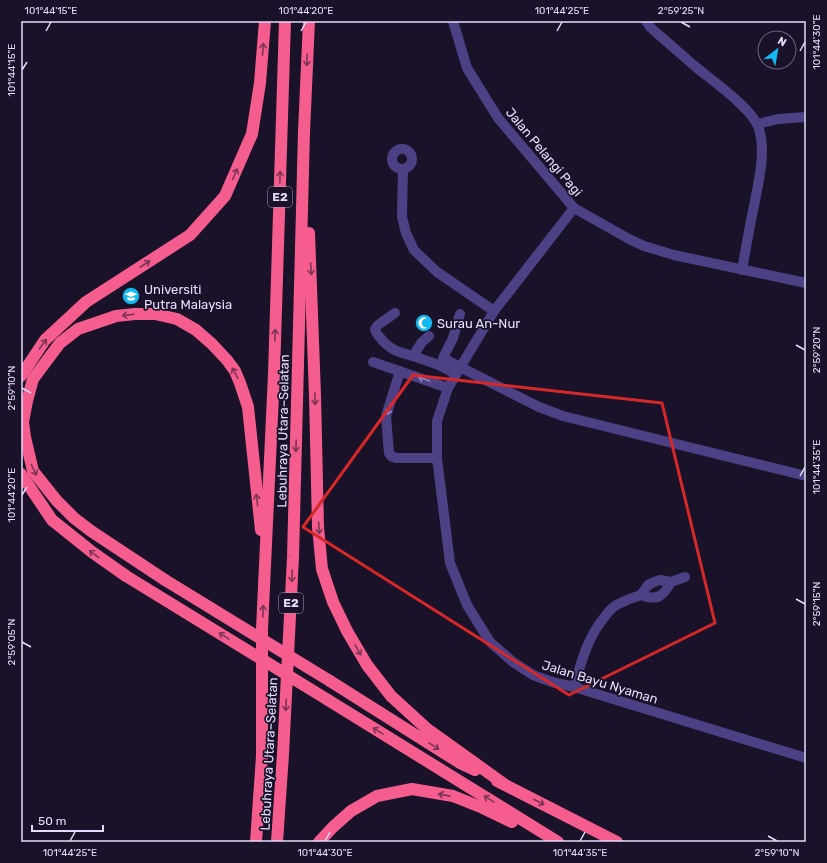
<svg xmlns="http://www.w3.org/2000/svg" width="827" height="863" font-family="Rubik,sans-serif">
  <rect width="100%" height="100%" fill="#191229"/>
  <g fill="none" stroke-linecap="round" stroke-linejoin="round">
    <!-- minor -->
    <g stroke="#4d4085" stroke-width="10">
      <path d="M453,21L467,68L498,118L574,208L629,239L644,246L674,255L806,283"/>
      <path d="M646,21L651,28C666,41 682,55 697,68C713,81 754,110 759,129C766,151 759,179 755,201C750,224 746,247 742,270"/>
      <path d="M757,124L778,119L806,117"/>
      <circle cx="402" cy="159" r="10"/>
      <path d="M403,169L402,217L406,233L414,250L437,272L494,311"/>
      <path d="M574,208L494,311L448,388L437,421V458L450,563L467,605L490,642L513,662L533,675L552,682L574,687L806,758"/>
      <path d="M395,313L378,325L375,329C376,334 379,336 382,340C392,351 399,352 413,356"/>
      <path d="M460,314L453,338L443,358L460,367L539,407L563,416L806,476"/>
      <path d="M429,336L422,342L413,356L439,365L456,374"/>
      <path d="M373,362L448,388"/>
      <path d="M400,371L386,416L389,453L391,456L396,458H437"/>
      <path d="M641,595L648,585L654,582L660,580L671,582L685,577"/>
      <path d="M574,687C581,663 587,639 603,619C607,614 610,609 615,606C623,601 632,598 641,595C657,601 663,597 671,582"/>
    </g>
    <!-- highway -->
    <g stroke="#f65d8f" stroke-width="12">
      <path d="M309,233L315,395L318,527L322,569L333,602L347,631L367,665L391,696L426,728L504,784"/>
      <path d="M21,376L45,340L86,302L190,235L225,196L252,134L260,83L265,21"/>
      <path d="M21,474L52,520L92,552L126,576"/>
      <path d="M165,580L91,531L74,518L57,501L33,471L25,437L23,422L27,401L33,379L60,343L78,329L116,316L135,314H155L177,319L196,330L212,344L227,360L235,371L240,383L248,407L261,530"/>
      <path d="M330,681L460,763L475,770"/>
      <path d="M328,700L558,842"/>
      <path d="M497,781L617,842"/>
      <path d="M256,842L262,756V629L274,374L285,21"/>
      <path d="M277,842L283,754L293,557L304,132L309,21"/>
      <path d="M319,842L333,827L351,811L377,796L412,789L453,796L483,808L512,822"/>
    </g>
    <!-- highway-bridge -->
    <g stroke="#f65d8f" stroke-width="12">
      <path d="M126,576L328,700"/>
      <path d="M165,580L330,681"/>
    </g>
  </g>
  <!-- one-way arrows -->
  <defs><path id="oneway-shaft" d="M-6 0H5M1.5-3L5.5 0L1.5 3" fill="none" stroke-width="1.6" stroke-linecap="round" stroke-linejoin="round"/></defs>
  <g stroke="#7c3457">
    <use href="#oneway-shaft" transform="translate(263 49) rotate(-86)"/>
    <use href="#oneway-shaft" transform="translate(307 60) rotate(93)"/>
    <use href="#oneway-shaft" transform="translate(235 174) rotate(-66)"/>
    <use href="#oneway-shaft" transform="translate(280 177) rotate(-88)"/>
    <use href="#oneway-shaft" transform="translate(145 264) rotate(-33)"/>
    <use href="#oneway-shaft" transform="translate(311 269) rotate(87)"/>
    <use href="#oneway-shaft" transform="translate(128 315) rotate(173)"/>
    <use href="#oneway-shaft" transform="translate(275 335) rotate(-88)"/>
    <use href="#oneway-shaft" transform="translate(43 344) rotate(-53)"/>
    <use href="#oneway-shaft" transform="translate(235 373) rotate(-118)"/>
    <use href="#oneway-shaft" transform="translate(315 399) rotate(89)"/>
    <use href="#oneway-shaft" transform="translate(296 446) rotate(92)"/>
    <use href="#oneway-shaft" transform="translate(34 470) rotate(64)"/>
    <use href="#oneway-shaft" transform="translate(257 500) rotate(-96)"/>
    <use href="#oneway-shaft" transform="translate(319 528) rotate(87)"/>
    <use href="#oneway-shaft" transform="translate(94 554) rotate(-144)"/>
    <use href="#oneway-shaft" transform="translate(292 576) rotate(93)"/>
    <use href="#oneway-shaft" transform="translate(263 611) rotate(-88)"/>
    <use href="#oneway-shaft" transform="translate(224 636) rotate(-148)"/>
    <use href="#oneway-shaft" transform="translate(358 650) rotate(60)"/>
    <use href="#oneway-shaft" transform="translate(286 705) rotate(93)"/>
    <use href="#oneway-shaft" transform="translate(378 731) rotate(-148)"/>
    <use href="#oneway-shaft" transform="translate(434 746) rotate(32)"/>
    <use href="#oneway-shaft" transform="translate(444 795) rotate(-169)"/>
    <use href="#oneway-shaft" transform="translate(489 799) rotate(-148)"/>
    <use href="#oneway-shaft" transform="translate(539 802) rotate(27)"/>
  </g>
  <g stroke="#9186bb">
    <use href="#oneway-shaft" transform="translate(424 379) rotate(-161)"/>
    <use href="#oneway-shaft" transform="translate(389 409) rotate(107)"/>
  </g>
  <!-- marked area -->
  <path fill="none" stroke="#d62828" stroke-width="3" stroke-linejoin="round" d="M413,375L662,403L715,623L569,695L303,527Z"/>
  <!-- ticks -->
  <path fill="none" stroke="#e5dcfd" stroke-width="1.5" d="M681,22L690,27M46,31L51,22M301,31L306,22M557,31L562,22M800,51L805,42M22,70L27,62M796,345L805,350M22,388L31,393M800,476L805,467M22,495L27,487M796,599L805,604M22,642L31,647M768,836L777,841M70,841L75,832M325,841L330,832M580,841L585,832"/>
  <!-- icons -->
  <defs>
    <symbol id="university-disc" viewBox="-11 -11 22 22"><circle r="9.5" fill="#12b9f2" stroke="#191229"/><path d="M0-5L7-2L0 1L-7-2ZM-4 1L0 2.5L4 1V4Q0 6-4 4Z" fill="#fff"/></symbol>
    <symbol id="mosque-disc" viewBox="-11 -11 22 22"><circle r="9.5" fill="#12b9f2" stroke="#191229"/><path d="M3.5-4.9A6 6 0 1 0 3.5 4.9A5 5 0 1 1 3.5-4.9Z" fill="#fff"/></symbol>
  </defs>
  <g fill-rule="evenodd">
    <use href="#university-disc" x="121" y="286" width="20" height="20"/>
    <use href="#mosque-disc" x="414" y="313" width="20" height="20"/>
  </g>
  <g text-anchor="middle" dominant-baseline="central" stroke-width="3.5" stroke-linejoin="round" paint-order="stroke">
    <!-- shield labels -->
    <g fill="#191229" stroke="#a89fbd" stroke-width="1">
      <rect x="268" y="187" width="24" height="20" rx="3"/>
      <rect x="279" y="593" width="24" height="20" rx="3"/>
    </g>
    <g font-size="12" font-weight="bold" fill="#e5dcfd">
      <text x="280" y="197">E2</text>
      <text x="291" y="603">E2</text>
    </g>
    <!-- street labels -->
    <g font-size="13" fill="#e5dcfd" stroke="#191229">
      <text transform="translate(544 152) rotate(50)">Jalan Pelangi Pagi</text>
      <text transform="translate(283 431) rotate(-89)">Lebuhraya Utara–Selatan</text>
      <text transform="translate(600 682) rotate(17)">Jalan Bayu Nyaman</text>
      <text transform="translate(269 754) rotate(-87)">Lebuhraya Utara–Selatan</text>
    </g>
    <!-- poi labels -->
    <g font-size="13" fill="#e5dcfd" stroke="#191229" text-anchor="start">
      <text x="144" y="289">Universiti<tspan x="144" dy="15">Putra Malaysia</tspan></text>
      <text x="437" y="323">Surau An-Nur</text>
    </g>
  </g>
  <!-- border -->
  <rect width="827" height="863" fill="none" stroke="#191229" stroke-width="44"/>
  <!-- north arrow -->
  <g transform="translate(777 50) rotate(31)"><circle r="19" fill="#191229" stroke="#6b637e"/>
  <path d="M0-3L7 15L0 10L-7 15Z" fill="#12b9f2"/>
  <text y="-6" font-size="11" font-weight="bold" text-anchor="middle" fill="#e5dcfd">N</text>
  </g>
  <!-- scale -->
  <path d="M32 825v6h71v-6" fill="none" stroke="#e5dcfd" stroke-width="2"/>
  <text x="38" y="825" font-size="12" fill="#e5dcfd" stroke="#191229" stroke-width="3" paint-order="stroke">50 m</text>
  <rect x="22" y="22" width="783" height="819" fill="none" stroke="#e5dcfd" stroke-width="1.5"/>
  <g font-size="10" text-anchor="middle" fill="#e5dcfd">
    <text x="51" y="14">101°44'15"E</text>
    <text x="306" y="14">101°44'20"E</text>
    <text x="562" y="14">101°44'25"E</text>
    <text x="681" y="14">2°59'25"N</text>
    <text transform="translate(816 42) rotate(-90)" y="4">101°44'30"E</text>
    <text transform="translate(11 70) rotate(-90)" y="4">101°44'15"E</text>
    <text transform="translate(816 350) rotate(-90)" y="4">2°59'20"N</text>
    <text transform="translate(11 388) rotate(-90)" y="4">2°59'10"N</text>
    <text transform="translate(816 467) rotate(-90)" y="4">101°44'35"E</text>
    <text transform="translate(11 495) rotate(-90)" y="4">101°44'20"E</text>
    <text transform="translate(816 604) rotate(-90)" y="4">2°59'15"N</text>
    <text transform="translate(11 642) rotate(-90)" y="4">2°59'05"N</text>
    <text x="70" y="856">101°44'25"E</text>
    <text x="325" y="856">101°44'30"E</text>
    <text x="580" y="856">101°44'35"E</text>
    <text x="777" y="856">2°59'10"N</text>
  </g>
</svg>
